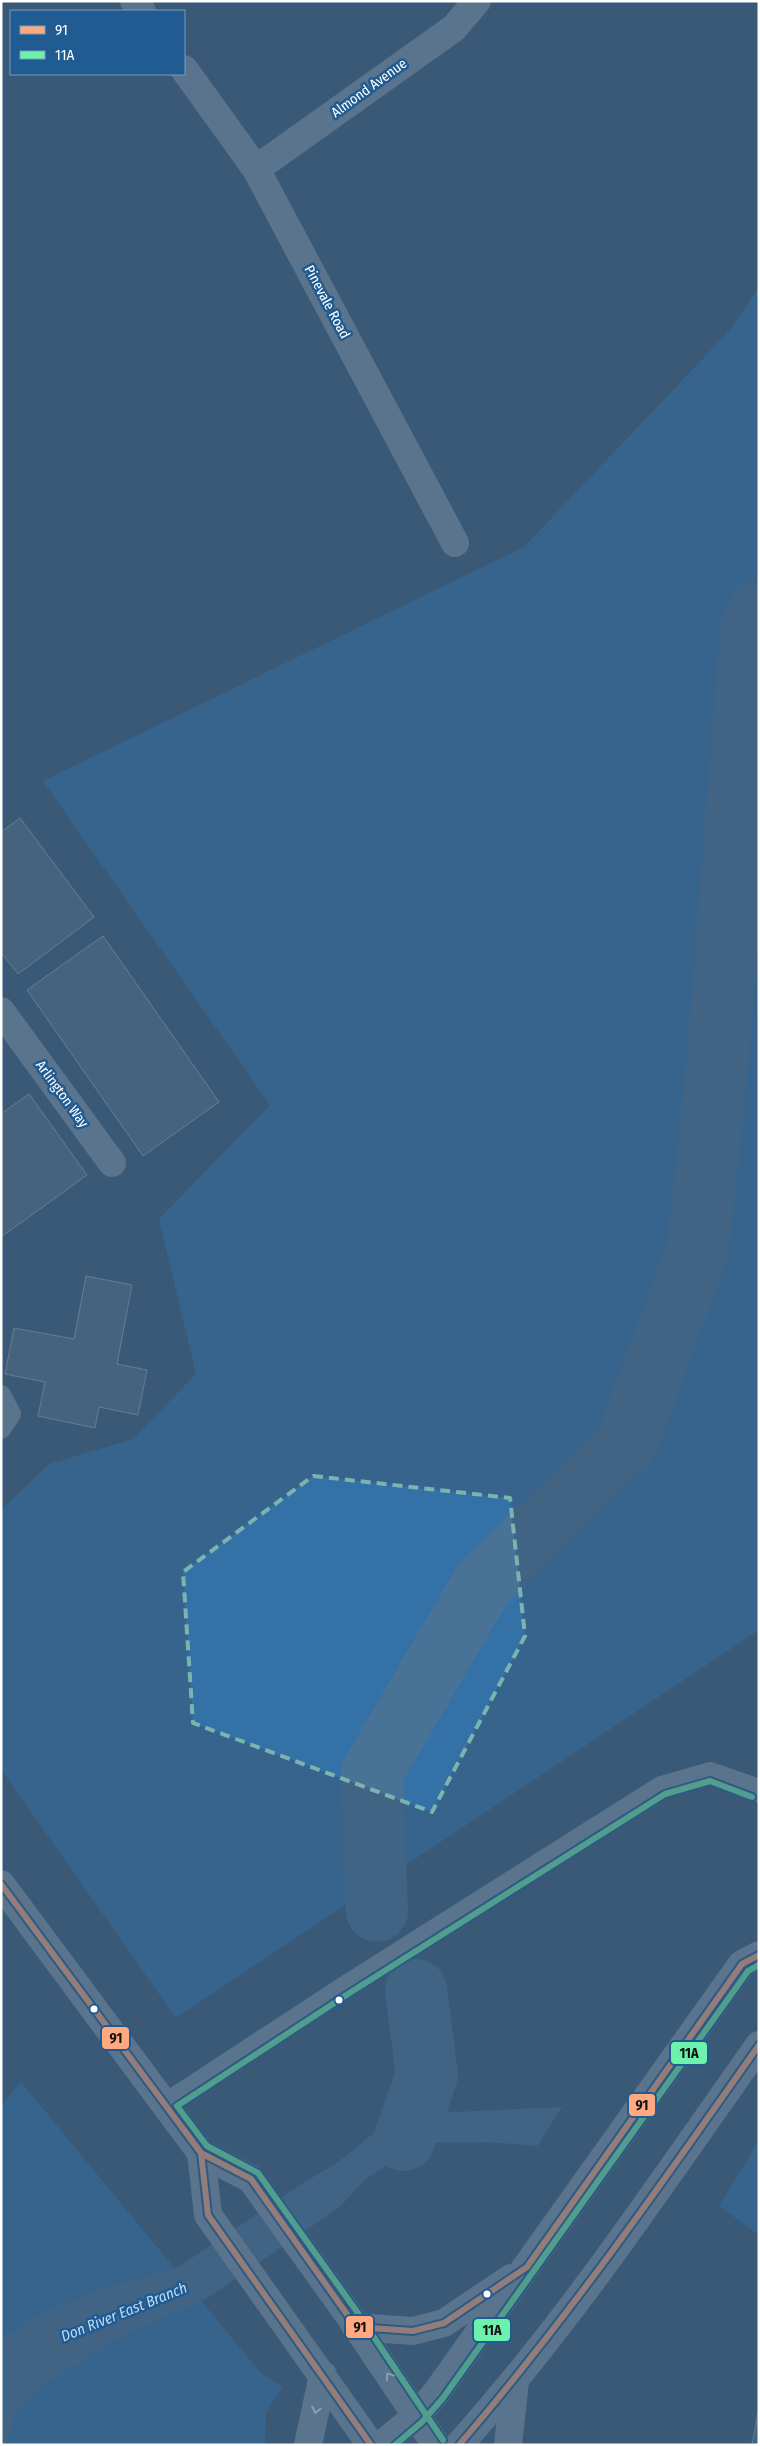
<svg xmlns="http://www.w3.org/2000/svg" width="760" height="2446" font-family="'Fira Sans Condensed',sans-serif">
  <rect width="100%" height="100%" fill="#3a5a77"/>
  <!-- green -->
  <g fill="#3471a7">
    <path d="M759,286V1630L176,2018L1,1769V1510L49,1464L133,1439L196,1374L159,1219L270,1105L43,781L524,547L731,329Z"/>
    <path d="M21,2082L260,2372L282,2387L266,2413L265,2445H1V2106Z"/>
    <path d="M759,2140V2235L719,2206Z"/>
  </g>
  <!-- water -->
  <path fill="#497297" d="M562,2107L537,2146L489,2142L429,2143L385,2166L362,2182L341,2206L209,2297L119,2338L42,2386L14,2416L7,2445H1V2341L3,2337L39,2315L93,2292L180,2266L300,2185L337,2163L370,2136L427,2110L437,2113Z"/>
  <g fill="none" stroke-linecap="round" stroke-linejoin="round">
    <!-- river -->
    <g stroke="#497297" stroke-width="62">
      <path d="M377,1911L372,1773L483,1583L627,1442L698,1249L717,1070L751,630L759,611"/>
      <path d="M404,2140L427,2075L416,1990"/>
    </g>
  </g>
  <!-- building -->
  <g fill="#566f87" stroke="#96a8b8">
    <path d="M20,818L94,917L18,974L1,952V832Z"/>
    <path d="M103,936L219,1102L143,1156L27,990Z"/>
    <path d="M29,1094L87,1175L1,1237V1114Z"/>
    <path d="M86,1276L132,1285L117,1364L147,1370L138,1415L99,1407L95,1428L38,1416L45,1382L5,1374L14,1328L74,1339Z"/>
    <path d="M759,2407V2445H752Z"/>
  </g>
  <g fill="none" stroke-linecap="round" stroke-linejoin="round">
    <!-- lane -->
    <g stroke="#8196aa" stroke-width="20">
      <path d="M1,1395L11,1414L1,1429"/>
      <path d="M164,2104L346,1985L661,1786L710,1772L756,1788L759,1792"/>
    </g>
    <!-- street -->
    <g stroke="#8196aa" stroke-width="28">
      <path d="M134,1L142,11"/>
      <path d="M184,69L256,169L455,543"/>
      <path d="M256,169L454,28L477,1"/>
      <path d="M1,1011L112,1163"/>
    </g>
    <!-- secondary -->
    <g stroke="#7e94a6" stroke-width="28">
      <path d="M1,1884L201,2153L251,2179L348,2314L436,2445"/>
      <path d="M201,2153L208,2215L371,2445"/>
      <path d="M356,2327L413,2331L444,2323L511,2278"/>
      <path d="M308,2445L323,2375"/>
      <path d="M381,2445L416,2416L436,2393L742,1964L759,1955"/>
      <path d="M459,2445C570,2321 663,2181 759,2045"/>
      <path d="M508,2445L515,2381"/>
    </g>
    <defs>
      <g id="bus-1">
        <path d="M1,1884L201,2153L251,2179L356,2327L413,2331L444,2323L527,2267L742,1964L759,1955"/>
        <path d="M181,2126L201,2153L208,2215L371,2445"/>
        <path d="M459,2445C568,2318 663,2182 759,2045"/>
      </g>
      <g id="bus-2">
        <path d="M443,2440L355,2309L258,2173L207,2146L177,2106L351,1992L665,1794L710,1781L752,1797"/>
        <path d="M395,2445L422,2422L443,2398L748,1971L759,1965"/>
      </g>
    </defs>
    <!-- bus-1 casing -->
    <use href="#bus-1" stroke="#205b91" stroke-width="10"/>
    <!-- bus-2 casing -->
    <use href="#bus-2" stroke="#205b91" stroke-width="10"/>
    <!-- bus-1 -->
    <use href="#bus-1" stroke="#ffa980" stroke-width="6"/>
    <!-- bus-2 -->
    <use href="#bus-2" stroke="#6df2ae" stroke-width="6"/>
  </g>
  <!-- one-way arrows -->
  <defs><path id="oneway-chevron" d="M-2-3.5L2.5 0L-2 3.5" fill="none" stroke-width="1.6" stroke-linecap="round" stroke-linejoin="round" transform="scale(1.25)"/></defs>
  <g stroke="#eceff2">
    <use href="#oneway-chevron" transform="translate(389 2376) rotate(-124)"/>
    <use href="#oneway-chevron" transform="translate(316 2410) rotate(102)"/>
  </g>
  <!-- marked area -->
  <path d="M0 0H760V2446H0ZM313,1476L510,1498L525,1636L432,1812L193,1723L183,1572Z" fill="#3a5a77" fill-opacity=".55" fill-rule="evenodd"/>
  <path fill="none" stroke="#7bb4af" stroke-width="4" stroke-dasharray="10 6" stroke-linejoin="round" d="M313,1476L510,1498L525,1636L432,1812L193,1723L183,1572Z"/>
  <!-- markers -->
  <g fill="#fff" stroke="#205b91" stroke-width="2">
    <circle cx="339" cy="2000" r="4.5"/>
    <circle cx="94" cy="2009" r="4.5"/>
    <circle cx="487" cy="2294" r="4.5"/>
  </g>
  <g text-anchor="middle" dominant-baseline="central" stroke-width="5" stroke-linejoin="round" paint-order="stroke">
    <!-- street labels -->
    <g font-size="14" fill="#fff" stroke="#205b91">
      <text transform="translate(369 88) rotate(-36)">Almond Avenue</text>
      <text transform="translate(327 302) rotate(62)">Pinevale Road</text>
      <text transform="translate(62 1094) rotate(54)">Arlington Way</text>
    </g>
    <!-- water labels -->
    <g font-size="15" font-style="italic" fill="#bddbf4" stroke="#205b91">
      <text transform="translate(124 2312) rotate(-22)">Don River East Branch</text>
    </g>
  </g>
  <g stroke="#205b91" stroke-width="2">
    <rect x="101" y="2026" width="29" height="24" rx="5" fill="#ffa980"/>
    <rect x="670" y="2041" width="38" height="24" rx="5" fill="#6df2ae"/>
    <rect x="628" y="2093" width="28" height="24" rx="5" fill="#ffa980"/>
    <rect x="345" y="2315" width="29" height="24" rx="5" fill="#ffa980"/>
    <rect x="473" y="2318" width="38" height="24" rx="5" fill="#6df2ae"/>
  </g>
  <g font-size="14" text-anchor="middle" font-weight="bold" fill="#111">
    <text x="116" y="2043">91</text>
    <text x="689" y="2058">11A</text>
    <text x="642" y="2110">91</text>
    <text x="360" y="2332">91</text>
    <text x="492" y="2335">11A</text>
  </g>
  <!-- border -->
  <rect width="760" height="2446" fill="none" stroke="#ffffff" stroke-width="5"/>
  <!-- legend -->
  <rect x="10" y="10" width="175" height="65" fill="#205b91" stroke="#799dbd"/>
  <rect x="20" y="26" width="25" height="8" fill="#ffa980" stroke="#799dbd"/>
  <text x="55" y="35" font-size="15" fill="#ffffff">91</text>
  <rect x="20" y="51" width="25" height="8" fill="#6df2ae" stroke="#799dbd"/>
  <text x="55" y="60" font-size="15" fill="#ffffff">11A</text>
</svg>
